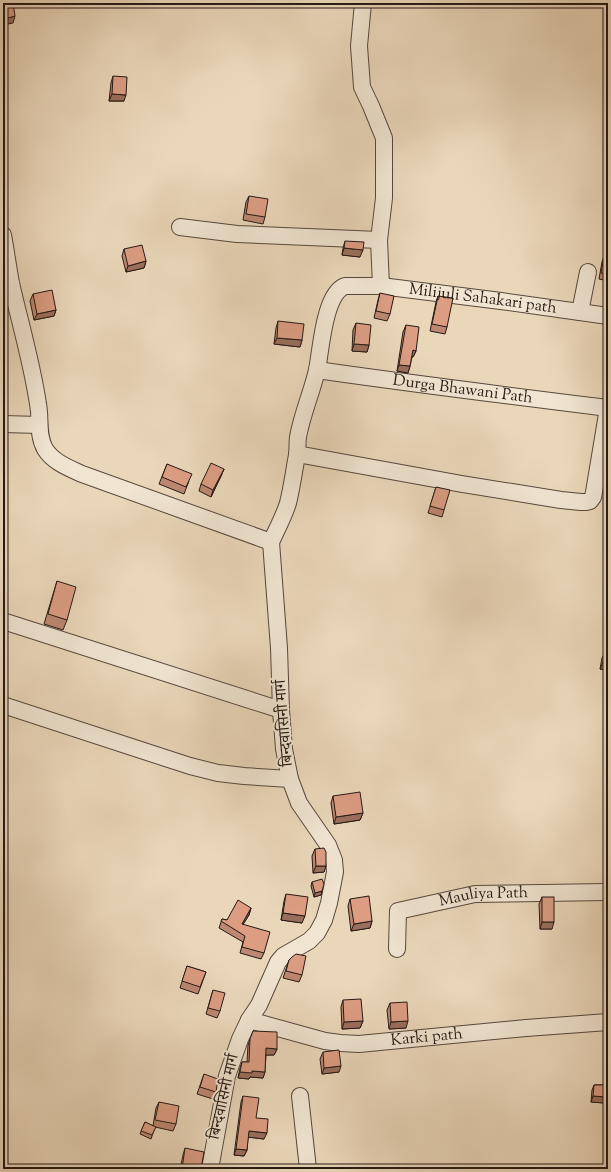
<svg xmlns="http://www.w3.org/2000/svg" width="611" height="1172" font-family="'Sorts Mill Goudy','Noto Serif Devanagari',serif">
  <rect width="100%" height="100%" fill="#ead7ba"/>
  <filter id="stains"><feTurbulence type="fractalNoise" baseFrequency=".005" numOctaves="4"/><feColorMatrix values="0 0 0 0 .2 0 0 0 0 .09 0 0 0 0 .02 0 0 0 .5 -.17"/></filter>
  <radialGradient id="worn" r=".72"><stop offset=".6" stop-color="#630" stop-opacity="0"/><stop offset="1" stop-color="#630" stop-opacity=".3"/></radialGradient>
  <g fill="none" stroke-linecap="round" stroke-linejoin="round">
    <defs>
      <g id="minor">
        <path d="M363,3L359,46L362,87L371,106L384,138V198L379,240L381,286"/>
        <path d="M180,227L237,234L379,240"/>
        <path d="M3,235C6,251 8,267 11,283C20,323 32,363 38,404C41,419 37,435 45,449C53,462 69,468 82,474L271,542"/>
        <path d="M580,312L588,272"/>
        <path id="s1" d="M317,370C414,384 511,396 608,408"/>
        <path d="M3,424L39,425"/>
        <path d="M297,454L462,484L561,500L581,502H586L590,501L593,497L594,492L608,408"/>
        <path id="s2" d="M271,542C277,529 284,516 288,503C292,487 294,471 297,455C298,449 297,443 298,437C302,414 312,392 317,370C321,350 324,294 345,286H381L501,301L608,316"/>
        <path d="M3,621L281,710"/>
        <path d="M3,705L190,766L218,773L244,776L290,779"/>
        <path id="s3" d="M397,949L398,911L475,894L608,892"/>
        <path id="s4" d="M249,1020L325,1041L340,1043L359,1044L526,1028L608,1022"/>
        <path d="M300,1096L308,1169"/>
        <path d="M210,1169L227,1076L240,1039L249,1020L259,1005L278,962L283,956L309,941L317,933L324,920L329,903L335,872L334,860L328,845L299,803L290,779L284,749L281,710L279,648L271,542"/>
      </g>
    </defs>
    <!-- minor casing -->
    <use href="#minor" stroke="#56483e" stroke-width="18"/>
    <!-- minor -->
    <use href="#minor" stroke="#f1e5d2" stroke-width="16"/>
  </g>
  <!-- wall -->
  <g fill="#bd8771" stroke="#251914">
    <path d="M113,76L124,101H109L111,83Z"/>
    <path d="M249,196L265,217L263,224L243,220L246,202Z"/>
    <path d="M345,241L360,257L342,255L343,248Z"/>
    <path d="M124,249L146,261L144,268L126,272L122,256Z"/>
    <path d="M604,256H608V281L599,279L602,262Z"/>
    <path d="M380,293L390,314L387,321L374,318L378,300Z"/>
    <path d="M33,294L56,310L54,316L34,320L30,301Z"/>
    <path d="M438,296L447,327L445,334L430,331L436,302Z"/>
    <path d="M278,321L302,340L300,347L274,344L276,328Z"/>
    <path d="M356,323L369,345L367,352L352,351L353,330Z"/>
    <path d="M406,325L416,351L413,357H412L410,366L408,373L397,371L403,332Z"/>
    <path d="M167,464L189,481L184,494L159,484Z"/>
    <path d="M224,469L221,476L211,497L199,491L201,484Z"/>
    <path d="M608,472V493H604L606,477Z"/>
    <path d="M436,487L444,510L442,517L428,513Z"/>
    <path d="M57,581L67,620L63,630L44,624L54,591Z"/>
    <path d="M605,652H608V670L600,669L602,658Z"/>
    <path d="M333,796L363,813L360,820L334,824L331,803Z"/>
    <path d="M315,849L326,866L324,872L313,873L312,856Z"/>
    <path d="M312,882L322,891L321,895L314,897L311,886Z"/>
    <path d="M286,894L302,923L281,920L284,901Z"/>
    <path d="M542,897L552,929H540L539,904Z"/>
    <path d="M350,899L372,921L370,928L351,931L348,906Z"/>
    <path d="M251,908L249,915L243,924L264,953L261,959L240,953L243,942L219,928L222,919L227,920Z"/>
    <path d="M289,960L302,975L299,982L283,978Z"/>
    <path d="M187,966L206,972L198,994L180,988Z"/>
    <path d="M213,990L220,1011L217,1018L206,1014Z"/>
    <path d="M343,1000L363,1021L360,1028L342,1029L341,1007Z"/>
    <path d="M390,1003L406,1028L389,1029L387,1010Z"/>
    <path d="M250,1039L277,1049L274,1055H266L265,1072L263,1078L250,1077L249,1079L238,1078L240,1068L242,1062H247L248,1045Z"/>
    <path d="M323,1052L339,1072L322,1074L320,1059Z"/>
    <path d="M204,1074L216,1092L213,1099L197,1094Z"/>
    <path d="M594,1085H608V1123H604V1103L591,1102L592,1090Z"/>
    <path d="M243,1096L256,1118L264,1139L248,1137L247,1150L244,1156L234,1155L241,1102Z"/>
    <path d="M159,1102L176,1124L173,1131L155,1127L151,1139L140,1134L145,1122L153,1126L156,1108Z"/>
    <path d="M185,1148L201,1169H180L183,1155Z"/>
  </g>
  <!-- shaded-wall -->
  <g fill="#9a6e5c" stroke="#251914">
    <path d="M15,16L13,23L3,25V21L4,19Z"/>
    <path d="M112,94L126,95L124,101H109Z"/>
    <path d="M344,248L363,250L360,257L342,255Z"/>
    <path d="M146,261L144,268L126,272L128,266Z"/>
    <path d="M56,310L54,316L34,320L37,314Z"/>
    <path d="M277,338L302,340L300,347L274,344Z"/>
    <path d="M354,344L369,345L367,352L352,351Z"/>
    <path d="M413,350L416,351L413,357H411Z"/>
    <path d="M399,365L410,366L408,373L397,371Z"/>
    <path d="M224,469L221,476L211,497L213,490Z"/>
    <path d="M603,662L608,663V670L600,669Z"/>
    <path d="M363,813L360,820L334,824L336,817Z"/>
    <path d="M316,866H326L324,872L313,873Z"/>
    <path d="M322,891L321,895L314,897L315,893Z"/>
    <path d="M251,908L249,915L239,931L242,924Z"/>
    <path d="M283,913L305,916L302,923L281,920Z"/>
    <path d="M372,921L370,928L351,931L354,924Z"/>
    <path d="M542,922H554L552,929H540Z"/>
    <path d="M363,1021L360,1028L342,1029L344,1022Z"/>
    <path d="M408,1021L406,1028L389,1029L391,1022Z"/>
    <path d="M266,1048L277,1049L274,1055H264Z"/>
    <path d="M341,1066L339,1072L322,1074L324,1068Z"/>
    <path d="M252,1071L265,1072L263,1078L250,1077L249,1079L238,1078L240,1072Z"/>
    <path d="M593,1096L606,1097L604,1103L591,1102Z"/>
    <path d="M606,1117H608V1123H604Z"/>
    <path d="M249,1131L267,1133L264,1139L247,1137Z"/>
    <path d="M236,1149L247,1150L244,1156L234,1155Z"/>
  </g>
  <!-- building -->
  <g fill="#dc9d83" stroke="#251914">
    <path d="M3,3H13L15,16L4,19L3,15Z"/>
    <path d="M113,76L127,77L126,95L112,94Z"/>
    <path d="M249,196L268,199L265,217L246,214Z"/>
    <path d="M345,241L364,242L363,250L344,248Z"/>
    <path d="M142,245L146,261L128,266L124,249Z"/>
    <path d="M604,256H608V274L601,273Z"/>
    <path d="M52,290L56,310L37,314L33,294Z"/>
    <path d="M380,293L394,296L390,314L376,311Z"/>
    <path d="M438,296L453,298L447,327L432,324Z"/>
    <path d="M278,321L304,324L302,340L277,338Z"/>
    <path d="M356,323L371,325L369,345L354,344Z"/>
    <path d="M406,325L419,327L416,351L413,350L410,366L399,365Z"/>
    <path d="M211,463L224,469L213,490L201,484Z"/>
    <path d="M167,464L192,474L186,487L162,477Z"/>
    <path d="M608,474V486H606Z"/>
    <path d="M436,487L450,490L444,510L430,506Z"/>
    <path d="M57,581L76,587L67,620L48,614Z"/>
    <path d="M605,652H608V663L603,662Z"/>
    <path d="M360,792L363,813L336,817L333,796Z"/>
    <path d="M324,848L326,852V866H316L315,849Z"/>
    <path d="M322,879L324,884L322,891L315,893L312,882Z"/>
    <path d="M286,894L308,897L305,916L283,913Z"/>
    <path d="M369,896L372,921L354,924L350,899Z"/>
    <rect x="542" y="897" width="12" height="25"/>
    <path d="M238,900L251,908L242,924L270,932L264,953L242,947L245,936L221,921L222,919L227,920Z"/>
    <path d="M296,954L306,956L302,975L286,971L289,960L292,957Z"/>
    <path d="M187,966L206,972L200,987L182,981Z"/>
    <path d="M213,990L225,993L220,1011L208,1008Z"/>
    <path d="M361,999L363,1021L344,1022L343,1000Z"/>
    <path d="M407,1002L408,1021L391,1022L390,1003Z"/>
    <path d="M253,1031L277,1032V1049L266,1048L265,1072L252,1071V1073L240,1072L242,1062H249L250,1039Z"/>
    <path d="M339,1050L341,1066L324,1068L323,1052Z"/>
    <path d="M204,1074L218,1079L216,1092L200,1087Z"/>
    <path d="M594,1085H608V1117H606V1097L593,1096Z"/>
    <path d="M243,1096L259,1098L256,1118L268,1119L267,1133L249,1131L247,1150L236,1149Z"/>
    <path d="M159,1102L179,1106L176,1124L155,1120Z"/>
    <path d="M145,1122L156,1127L152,1135L141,1131Z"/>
    <path d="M185,1148L204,1152L201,1169H182Z"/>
  </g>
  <g text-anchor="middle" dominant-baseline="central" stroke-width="4" stroke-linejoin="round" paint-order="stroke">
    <!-- street labels -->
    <g font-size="16" fill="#251914" stroke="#f1e5d2">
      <text stroke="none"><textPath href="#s2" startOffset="409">Milijuli Sahakari path</textPath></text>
      <text stroke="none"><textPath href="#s1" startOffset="147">Durga Bhawani Path</textPath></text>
      <text transform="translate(285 723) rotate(-95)">बिन्दवासिनी मार्ग</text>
      <text stroke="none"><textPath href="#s3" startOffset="125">Mauliya Path</textPath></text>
      <text stroke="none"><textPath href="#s4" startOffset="181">Karki path</textPath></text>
      <text transform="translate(225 1097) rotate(-77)">बिन्दवासिनी मार्ग</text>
    </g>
  </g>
  <!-- margin -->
  <rect width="611" height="1172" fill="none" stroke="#ead7ba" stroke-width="16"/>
  <rect x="4" y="4" width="603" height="1164" fill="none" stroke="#251914" stroke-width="2"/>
  <rect x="8" y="8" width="595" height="1156" fill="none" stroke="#251914"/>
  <rect width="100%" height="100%" filter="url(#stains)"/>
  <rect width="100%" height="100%" fill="url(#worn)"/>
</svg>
